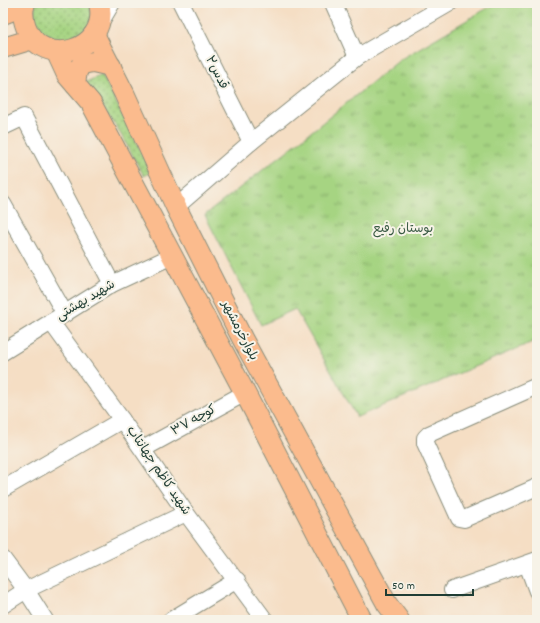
<svg xmlns="http://www.w3.org/2000/svg" width="540" height="623" font-family="Dekko,'Playpen Sans Arabic',sans-serif">
  <defs>
    <pattern id="grass-dots" width="8" height="8" patternUnits="userSpaceOnUse"><rect width="8" height="8" fill="#a6d482"/><path d="M2 2h.1M6 6h.1" fill="none" stroke="#87ad6b" stroke-width="1.8" stroke-linecap="round"/></pattern>
    <pattern id="park-tufts" width="24" height="20" patternUnits="userSpaceOnUse"><rect width="24" height="20" fill="#a6d482"/><path d="M3 7l-1-3M5 7V3M7 7l1-3M15 17l-1-3M17 17v-4M19 17l1-3" fill="none" stroke="#87ad6b"/></pattern>
  </defs>
  <rect width="100%" height="100%" fill="#f7f3e8"/>
  <filter id="ink" filterUnits="userSpaceOnUse"><feTurbulence type="fractalNoise" baseFrequency=".025" numOctaves="2"/><feDisplacementMap in="SourceGraphic" scale="8" xChannelSelector="R" yChannelSelector="G"/><feConvolveMatrix kernelMatrix="1 2 1 2 8 2 1 2 1" color-interpolation-filters="sRGB"/></filter>
  <filter id="wash" filterUnits="userSpaceOnUse"><feTurbulence type="fractalNoise" baseFrequency=".012" numOctaves="4" result="noise"/><feDisplacementMap in="SourceGraphic" scale="16" xChannelSelector="R" yChannelSelector="G"/><feGaussianBlur stdDeviation="0.9" result="paint"/><feColorMatrix in="noise" values="0 0 0 0 0 0 0 0 0 0 0 0 0 0 0 0 0 1.4 0 .05"/><feComposite in="paint" operator="in"/></filter>
  <g filter="url(#wash)">
    <rect width="100%" height="100%" fill="#f5dec4"/>
    <!-- grass -->
    <g fill="url(#grass-dots)" stroke="#62885b">
      <path d="M36,3H90L92,17L85,34L61,44C40,35 29,29 36,3Z"/>
      <path d="M102,75L152,172L144,176L119,131L86,82Z"/>
    </g>
    <!-- park -->
    <path fill="url(#park-tufts)" stroke="#62885b" d="M496,3H537V340L357,417L295,309L261,325L205,215L301,140L401,59Z"/>
  </g>
  <g filter="url(#ink)">
    <g fill="none" stroke-linecap="round" stroke-linejoin="round">
      <defs>
        <g id="minor">
          <path d="M181,3L251,142"/>
          <path d="M333,3L357,57"/>
          <path d="M99,25L112,3"/>
          <path d="M3,127L24,117L112,284"/>
          <path d="M3,204L65,314"/>
          <path d="M176,207L251,142L357,57L450,3"/>
          <path d="M51,322L122,420L186,513L265,620"/>
          <path d="M3,352L112,284L172,256"/>
          <path d="M537,386L429,434L425,438V443L459,518L464,519L537,487"/>
          <path d="M143,449L245,393"/>
          <path d="M3,489L122,420"/>
          <path d="M3,559L26,590L45,620"/>
          <path d="M527,564L537,591"/>
          <path d="M452,590L537,560"/>
          <path d="M3,605L26,590L186,513"/>
          <path d="M171,620L237,580"/>
        </g>
        <g id="major">
          <path d="M25,3C22,11 23,19 26,27C42,71 111,50 99,3"/>
          <path d="M3,14L24,6L22,3"/>
          <path d="M94,34L124,93L176,207L242,338L387,604L399,620"/>
          <path d="M3,48L33,39"/>
          <path d="M56,51L67,75L91,103L245,393L362,620"/>
          <path d="M75,84L77,71L82,64L93,62L111,66"/>
        </g>
      </defs>
      <!-- minor casing -->
      <use href="#minor" stroke="#8a8e7c" stroke-width="18"/>
      <!-- major casing -->
      <use href="#major" stroke="#8a8e7c" stroke-width="22"/>
      <!-- minor -->
      <use href="#minor" stroke="#fff" stroke-width="16"/>
      <!-- major -->
      <use href="#major" stroke="#fbbb8d" stroke-width="20"/>
    </g>
  </g>
  <g text-anchor="middle" dominant-baseline="central" stroke-width="4" stroke-linejoin="round" paint-order="stroke">
    <!-- street labels -->
    <g font-size="13" fill="#1f3d34" stroke="#f7f3e8">
      <text transform="translate(216 73) rotate(63)">قدس۲</text>
      <text transform="translate(86 301) rotate(-31)">شهید بهشتی</text>
      <text transform="translate(239 331) rotate(63)">بلوارخرمشهر</text>
      <text transform="translate(194 421) rotate(-29)">کوچه ۳۷</text>
      <text transform="translate(158 471) rotate(56)">شهید کاظم جهانتاب</text>
    </g>
    <!-- park labels -->
    <g font-size="13" fill="#3a5b44" stroke="#f7f3e8">
      <text x="403" y="229">بوستان رفیع</text>
    </g>
  </g>
  <!-- margin -->
  <rect width="540" height="623" fill="none" stroke="#f7f3e8" stroke-width="16"/>
  <!-- scale -->
  <path d="M386 589v6h87v-6" fill="none" stroke="#1f3d34" stroke-width="2"/>
  <text x="392" y="589" font-size="12" fill="#1f3d34" stroke="#f7f3e8" stroke-width="3" paint-order="stroke">50 m</text>
</svg>
